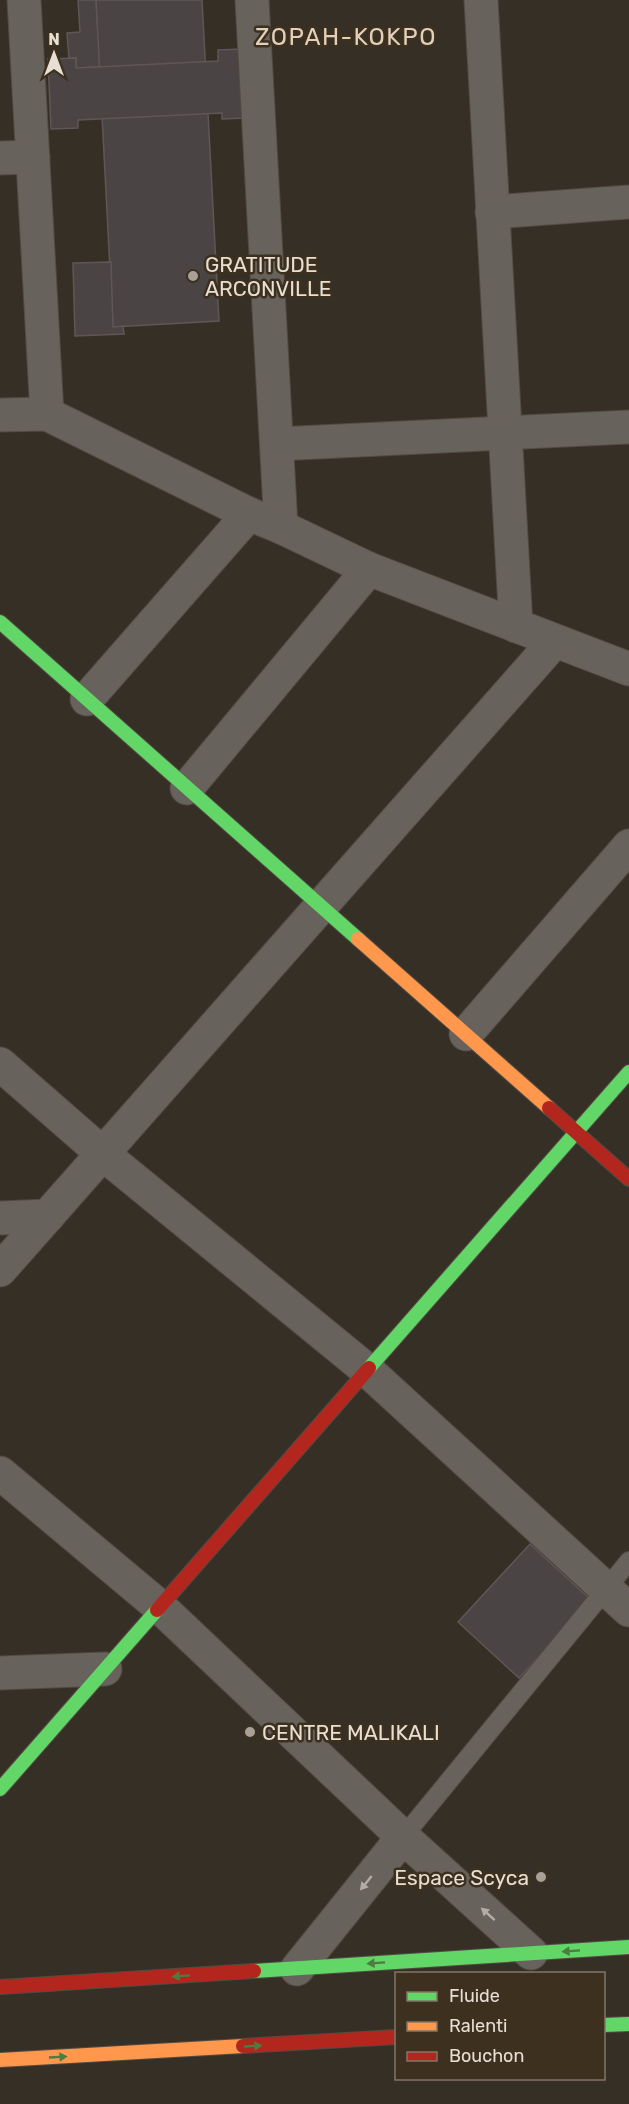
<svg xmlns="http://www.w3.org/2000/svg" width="629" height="2104" font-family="Rubik,sans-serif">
  <rect width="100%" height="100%" fill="#362f26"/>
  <!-- building -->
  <g fill="#4b4444" stroke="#5e5755" stroke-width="1.5">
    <path d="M78,0H96L100,67L76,68V58H69L67,33L80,32Z"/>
    <path d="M96,0H202L219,321L113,327Z"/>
    <path d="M242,49L246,118L222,119V113L78,120V128L51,129L48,59L76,58V68L218,61V50Z"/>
    <path d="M111,262L113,327L123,326L124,334L75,336L73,263Z"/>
    <path d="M530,1544L591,1600L519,1678L458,1622Z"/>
  </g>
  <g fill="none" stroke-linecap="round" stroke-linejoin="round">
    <defs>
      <path id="lane" d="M403,1837L629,1561"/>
      <g id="street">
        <path d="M24,0L47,414"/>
        <path d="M252,0L281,527"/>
        <path d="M481,0L516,626"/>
        <path d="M0,158L33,157"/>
        <path d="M492,212L629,202"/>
        <path d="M0,415L47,414L249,514L281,527L369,569L629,669"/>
        <path d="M277,444L629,427"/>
        <path d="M87,699L249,514"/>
        <path d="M187,788L369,569"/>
        <path d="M466,1034L629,846"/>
        <path d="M0,1064L103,1154L367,1370L629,1610"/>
        <path d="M0,1218L48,1216"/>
        <path d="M0,1270L554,642"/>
        <path d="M0,1473L160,1607L403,1837L531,1953"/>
        <path d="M0,1673L105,1669"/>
        <path d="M297,1969L403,1837"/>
      </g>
      <g id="fast">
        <path d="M0,622L358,939"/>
        <path d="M369,1368L629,1072"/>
        <path d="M0,1789L157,1610"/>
        <path d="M254,1971L629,1947"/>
        <path d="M604,2025L629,2024"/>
      </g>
      <g id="slow">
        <path d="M358,939L549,1108"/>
        <path d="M0,2060L243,2046"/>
      </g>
      <g id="jam">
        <path d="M549,1108L629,1179"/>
        <path d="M157,1610L369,1368"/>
        <path d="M0,1987L254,1971"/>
        <path d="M243,2046L396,2037"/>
      </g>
    </defs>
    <!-- lane casing -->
    <use href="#lane" stroke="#514b43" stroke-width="20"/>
    <!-- street casing -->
    <use href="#street" stroke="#514b43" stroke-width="35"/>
    <!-- fast casing -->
    <use href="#fast" stroke="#514b43" stroke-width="16"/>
    <!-- slow casing -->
    <use href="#slow" stroke="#514b43" stroke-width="16"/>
    <!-- jam casing -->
    <use href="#jam" stroke="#514b43" stroke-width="16"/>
    <!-- lane -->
    <use href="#lane" stroke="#68625c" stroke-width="18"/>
    <!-- street -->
    <use href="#street" stroke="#68625c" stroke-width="33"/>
    <!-- fast -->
    <use href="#fast" stroke="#63d668" stroke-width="14"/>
    <!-- slow -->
    <use href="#slow" stroke="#ff974d" stroke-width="14"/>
    <!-- jam -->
    <use href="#jam" stroke="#b3261e" stroke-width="14"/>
  </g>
  <!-- one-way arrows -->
  <defs><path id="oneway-solid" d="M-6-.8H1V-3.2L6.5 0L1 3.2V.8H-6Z" transform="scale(1.5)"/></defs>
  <g fill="#b4aca4">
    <use href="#oneway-solid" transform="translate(366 1883) rotate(129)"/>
    <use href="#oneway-solid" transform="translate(488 1914) rotate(-138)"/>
  </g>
  <g fill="#4e7b40">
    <use href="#oneway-solid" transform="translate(571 1951) rotate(176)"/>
    <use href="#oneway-solid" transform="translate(376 1963) rotate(176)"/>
    <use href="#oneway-solid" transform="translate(181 1976) rotate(176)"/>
    <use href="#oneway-solid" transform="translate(253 2046) rotate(-3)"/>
    <use href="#oneway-solid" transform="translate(58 2057) rotate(-3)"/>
  </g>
  <!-- markers -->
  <g fill="#a9a197" stroke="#3d301f" stroke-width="2">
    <circle cx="193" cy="276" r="6"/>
    <circle cx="250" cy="1732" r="6"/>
    <circle cx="541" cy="1877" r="6"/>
  </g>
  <g text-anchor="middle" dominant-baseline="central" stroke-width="5" stroke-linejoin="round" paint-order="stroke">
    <!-- poi labels -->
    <g font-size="21" fill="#e7ded4" stroke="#3d301f" text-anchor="start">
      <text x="205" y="264">GRATITUDE<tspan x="205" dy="24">ARCONVILLE</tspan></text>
      <text x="262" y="1732">CENTRE MALIKALI</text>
      <text x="529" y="1877" text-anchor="end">Espace Scyca</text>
    </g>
    <!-- quarter labels -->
    <g font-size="24" letter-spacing="1.5" fill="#e1d0bb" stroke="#3d301f">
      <text x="346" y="37">ZOPAH-KOKPO</text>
    </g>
  </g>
  <!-- legend -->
  <rect x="395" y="1972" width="210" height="108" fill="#3d301f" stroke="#817667" stroke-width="1.5"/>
  <rect x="407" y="1992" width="30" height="9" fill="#63d668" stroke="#817667" stroke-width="1.5"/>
  <text x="449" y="2002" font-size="18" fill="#e7ded4">Fluide</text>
  <rect x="407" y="2022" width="30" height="9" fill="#ff974d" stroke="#817667" stroke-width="1.5"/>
  <text x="449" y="2032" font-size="18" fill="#e7ded4">Ralenti</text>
  <rect x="407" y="2052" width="30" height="9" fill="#b3261e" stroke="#817667" stroke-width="1.5"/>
  <text x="449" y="2062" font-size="18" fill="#e7ded4">Bouchon</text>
  <!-- north arrow -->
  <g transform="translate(54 54)" stroke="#3d301f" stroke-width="4.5" paint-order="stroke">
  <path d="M0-4.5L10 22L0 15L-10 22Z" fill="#e7ded4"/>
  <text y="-9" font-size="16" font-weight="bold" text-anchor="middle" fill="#e7ded4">N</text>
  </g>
</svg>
